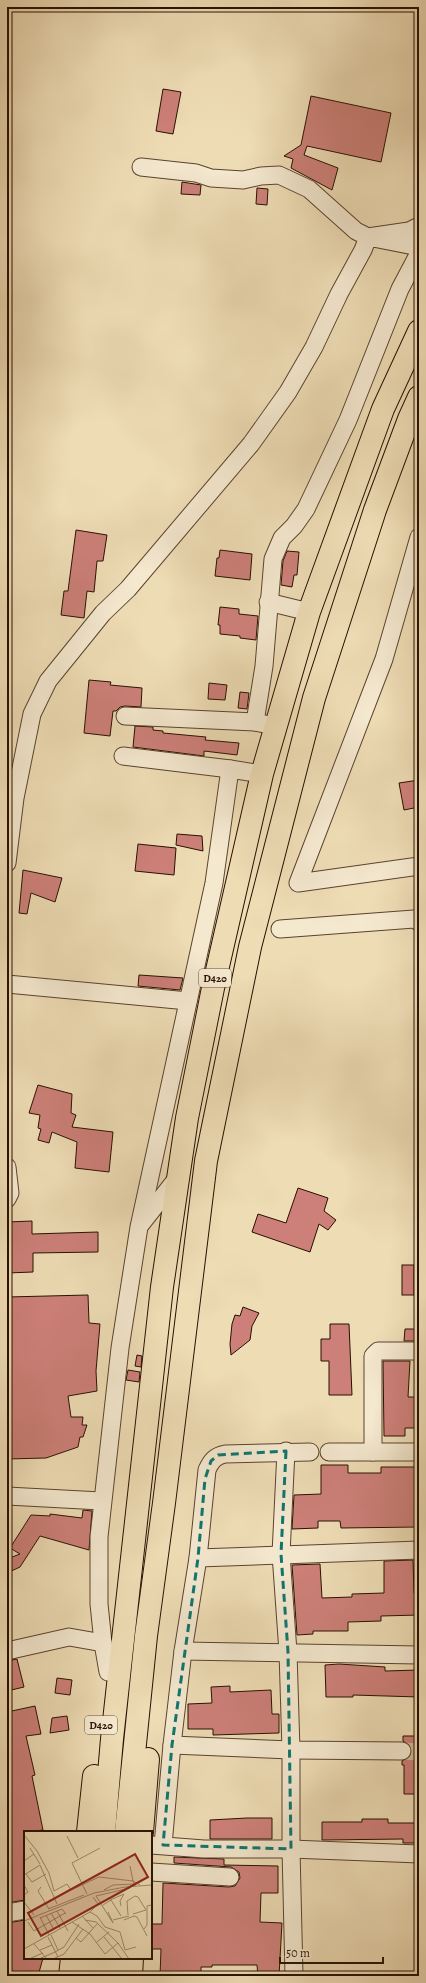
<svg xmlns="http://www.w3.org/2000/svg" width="426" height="1983" font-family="Alegreya,serif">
  <rect width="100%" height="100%" fill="#eedcb5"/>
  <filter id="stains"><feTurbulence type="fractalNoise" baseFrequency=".005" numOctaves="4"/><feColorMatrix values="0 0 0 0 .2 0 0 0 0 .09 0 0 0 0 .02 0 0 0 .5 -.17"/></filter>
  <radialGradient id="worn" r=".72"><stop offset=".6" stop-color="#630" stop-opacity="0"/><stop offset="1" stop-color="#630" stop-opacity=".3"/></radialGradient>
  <!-- building -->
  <g fill="#cd8079" stroke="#281000">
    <path d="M163,89L181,92L173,134L156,131Z"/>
    <path d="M311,96L391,113L381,162L307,146L304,155L338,168L332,190L291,168L293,159L284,156L301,145Z"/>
    <path d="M182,182L201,185L200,195L181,194Z"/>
    <path d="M257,188L268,189L267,205L256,204Z"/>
    <path d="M76,530L107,535L103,561H97L94,592L87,591L84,618L61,615L64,591H68Z"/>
    <path d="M220,550L252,554L250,580L215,576L217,558H219Z"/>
    <path d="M287,551L299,552L297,575H294L292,587L281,585L283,561Z"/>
    <path d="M220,607L239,609V614L258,616L256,640L240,638V636L220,634V625H218Z"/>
    <path d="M89,680L111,682L110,685L142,688L141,707L125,706L120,707L116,711H113L110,736L84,733Z"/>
    <path d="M209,683L227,685L225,700L208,699Z"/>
    <path d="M240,692L249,693L247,709L238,708Z"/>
    <path d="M135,726L153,727V730L163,731V733L206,737L205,740L239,743L237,755L204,751V756L133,747Z"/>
    <path d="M419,780V807L404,810L399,783Z"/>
    <path d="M177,834L202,836L203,851L176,845Z"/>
    <path d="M138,844L176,848L174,875L135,871Z"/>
    <path d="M23,870L62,878L55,902L31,893L27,914L19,913Z"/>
    <path d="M139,975L183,978L180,990L138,986Z"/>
    <path d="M38,1085L72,1094L71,1113L76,1115L72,1127L113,1132L109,1172L75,1168L77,1142L52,1132L49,1143L38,1140L41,1129L38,1128L40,1115L29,1113Z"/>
    <path d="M298,1188L328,1198L324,1211L336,1220L328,1230L319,1224L310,1252L252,1232L258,1214L286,1223Z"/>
    <path d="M32,1221V1234L98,1232V1252L33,1253V1272L7,1273V1222Z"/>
    <rect x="402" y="1265" width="12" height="30"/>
    <path d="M88,1295L89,1323L100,1324L96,1371L97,1391L68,1396L71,1417H83L82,1425H87L83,1437H80L78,1447L46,1458L7,1459V1297Z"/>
    <path d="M243,1307L259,1313L252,1326L250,1340L231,1355L230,1344L232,1324L235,1315L240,1316Z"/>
    <path d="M330,1324H349L352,1395H329V1361H321V1339H330Z"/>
    <path d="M405,1329H416V1341H404Z"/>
    <path d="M137,1355L142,1356L141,1367L135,1366Z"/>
    <path d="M383,1361H410L408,1397H419V1428H405V1436H384Z"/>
    <path d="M128,1370L140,1372L139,1382L126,1380Z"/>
    <path d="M321,1465H348V1473H381V1467H419V1527L341,1528L340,1521H318V1528L292,1529L294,1495L321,1494Z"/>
    <path d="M83,1510L92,1511L89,1550L40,1536L20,1567L7,1573V1559L20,1554L10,1548L31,1515L50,1516V1514L82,1518Z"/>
    <path d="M413,1560L414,1593H419V1615L381,1616V1621L348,1622V1631H313V1634L297,1635L292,1565L320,1564L322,1598L352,1597V1594L384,1593V1561Z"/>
    <path d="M17,1659L24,1687L7,1691V1661Z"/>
    <path d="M339,1664L385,1667V1671L419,1670V1697L353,1695V1697H326L325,1665Z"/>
    <path d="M57,1678L72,1680L70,1695L55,1693Z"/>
    <path d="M230,1686V1692L271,1690L272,1714H279V1733L213,1735V1729H188V1704L212,1703L211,1687Z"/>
    <path d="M35,1706L41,1734L26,1736L35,1775L32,1776L43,1830L25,1832V1900L7,1903V1712Z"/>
    <path d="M67,1716L69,1730L50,1733L52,1718Z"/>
    <path d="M403,1736H419V1794H404V1765H402V1761L410,1756L412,1751L410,1746L403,1741Z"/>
    <path d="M247,1818H272V1839H210V1820Z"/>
    <path d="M362,1819H388V1823H419V1843H403V1839L322,1840V1822H362Z"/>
    <path d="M174,1857L224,1859V1865L278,1866V1893H261L260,1922L282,1923L279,1976H258L257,1965H212V1967H201V1976H160L161,1949H152V1924H162L163,1883L229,1887L235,1886L240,1878L239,1872L231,1867L174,1863Z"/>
    <path d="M25,1920V1958H43L38,1976H7V1923Z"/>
  </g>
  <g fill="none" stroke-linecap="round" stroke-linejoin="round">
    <!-- minor-tunnel -->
    <path stroke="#d0bd9a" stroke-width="17" stroke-dasharray="17 8" stroke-linecap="butt" d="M402,1751L419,1752"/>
    <defs>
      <g id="minor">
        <path d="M141,167L196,173L211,178L243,180L261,176L279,175L309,189L356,231L368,237L409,231L419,226"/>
        <path d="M419,537L384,659L298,883L419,866"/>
        <path d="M268,602L309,612"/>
        <path d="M125,716L255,722"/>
        <path d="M275,726L255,722L264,666L273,559L282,538L294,526L306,509L348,420L400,289L419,253"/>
        <path d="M123,756L230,769"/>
        <path d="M7,863L15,798L32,714L48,681L103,613L128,589L251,444L288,392L314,347L339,294L363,250L368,237L419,247"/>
        <path d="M280,929L414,919L419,922"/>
        <path d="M7,984L188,1001"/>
        <path d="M7,1167L10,1193L7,1199"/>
        <path d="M141,1224L178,1177"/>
        <path d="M286,1451L281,1554L288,1652L291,1750V1849L294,1976"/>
        <path d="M329,1452H419"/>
        <path d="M373,1452V1356L378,1351H419"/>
        <path d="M7,1496L101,1501"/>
        <path d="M198,1558L419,1550"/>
        <path d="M7,1651L69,1637L103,1643"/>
        <path d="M183,1651L419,1655"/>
        <path d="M108,1672L103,1643L99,1604V1537L120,1348L139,1227L214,883L230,769L262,774"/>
        <path d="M172,1745L291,1750L402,1751"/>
        <path d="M151,1845L204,1849H291L419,1854"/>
        <path d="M163,1845L172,1745L183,1651L198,1558L207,1470C211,1461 215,1456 225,1454L310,1452"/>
        <path d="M151,1872L230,1877"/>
        <path d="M7,1913L25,1910"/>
      </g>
      <g id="highway">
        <path d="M88,1832L94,1776"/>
        <path d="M104,1832L112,1739L162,1287L187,1118L213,988L262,774L309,612L383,409L419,331"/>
        <path d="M126,1832L146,1636L164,1503L206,1161L250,947L314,698L375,510L409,419L419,397"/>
        <path d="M142,1832L148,1759"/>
        <path d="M70,1976L72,1958"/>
        <path d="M90,1976L92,1958"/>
        <path d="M111,1976L113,1958"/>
        <path d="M131,1976L132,1958"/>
      </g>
    </defs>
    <!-- minor casing -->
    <use href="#minor" stroke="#5a432d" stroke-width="19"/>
    <!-- highway casing -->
    <use href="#highway" stroke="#281000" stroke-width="24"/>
    <!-- minor -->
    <use href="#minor" stroke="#f4e8cf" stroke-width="17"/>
    <!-- highway -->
    <use href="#highway" stroke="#eedcb5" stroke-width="22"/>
  </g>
  <!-- marked area -->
  <path fill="none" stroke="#0f766e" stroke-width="3" stroke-dasharray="8 5" stroke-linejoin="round" d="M286,1451L281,1554L288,1652L291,1849L163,1845L172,1745L198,1558L205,1479L211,1461L218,1455Z"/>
  <g text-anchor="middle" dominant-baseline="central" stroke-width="4" stroke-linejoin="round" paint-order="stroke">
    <!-- shield labels -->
    <g fill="#f4e8cf" stroke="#65513e" stroke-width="1">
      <rect x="199" y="969" width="32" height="18" rx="3"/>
      <rect x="85" y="1716" width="32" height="18" rx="3"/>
    </g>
    <g font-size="11" font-weight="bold" fill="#281000">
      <text x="215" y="978">D420</text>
      <text x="101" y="1725">D420</text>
    </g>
  </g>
  <!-- overview -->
  <g transform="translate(24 1831)">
    <rect width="128" height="128" fill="#eedcb5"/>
    <path fill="none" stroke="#9f8a6d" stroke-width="1" d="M0,4L13,20L25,42L30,60L43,53L47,59L75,46L109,50L111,55M43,5L54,27M6,17L16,33M0,30L10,23M106,35L109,50L116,54M2,43L8,51L22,43M0,44L16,34L33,73M0,54L4,61L0,64M17,56L14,60L25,78M80,59L89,54L110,53M63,63L48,32L76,17M86,69L100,63L96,70L97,75M0,71L10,84M79,74L87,69L97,85M24,78L60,64M33,80L44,100M66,81L73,85L81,96L96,101L101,119L112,116M84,81L89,92L72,65L106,57M27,82L36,97M22,84L29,97M104,84L103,70L111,65L114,66L122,79L109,83M58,85L69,97M16,86L25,104M16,87L38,78L42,83M89,89L105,85M100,89L110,85L113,86L123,105M0,90L70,62L101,56L128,54M4,91L10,100L41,82M48,91L66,103L81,123L94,112L72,91L61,89M120,98L123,94V75L128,74M27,104L34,119M24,106L34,126M80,106L98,128M52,107L57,111L74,92M73,111L85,101M94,112L105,128M10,113L23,128M0,118L66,81L74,73L69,66M16,119L28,114M31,121L40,116L55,93M7,127L19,122M15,128L31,121M29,128L40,123L59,98"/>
    <path fill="#8f2418" fill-opacity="0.15" stroke="#8f2418" stroke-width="2" d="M111,23L124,46L17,105L4,82Z"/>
    <rect width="128" height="128" fill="none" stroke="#281000" stroke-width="2"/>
  </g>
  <!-- margin -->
  <rect width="426" height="1983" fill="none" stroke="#eedcb5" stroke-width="24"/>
  <rect x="8" y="8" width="410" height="1967" fill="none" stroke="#281000" stroke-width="2"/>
  <rect x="12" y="12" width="402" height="1959" fill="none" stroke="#281000"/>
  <!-- scale -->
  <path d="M280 1957v6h103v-6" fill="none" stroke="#281000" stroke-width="2"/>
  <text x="286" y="1957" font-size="12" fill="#281000" stroke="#f4e8cf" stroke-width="3" paint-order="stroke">50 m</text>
  <rect width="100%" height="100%" filter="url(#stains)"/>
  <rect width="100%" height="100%" fill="url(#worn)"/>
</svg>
